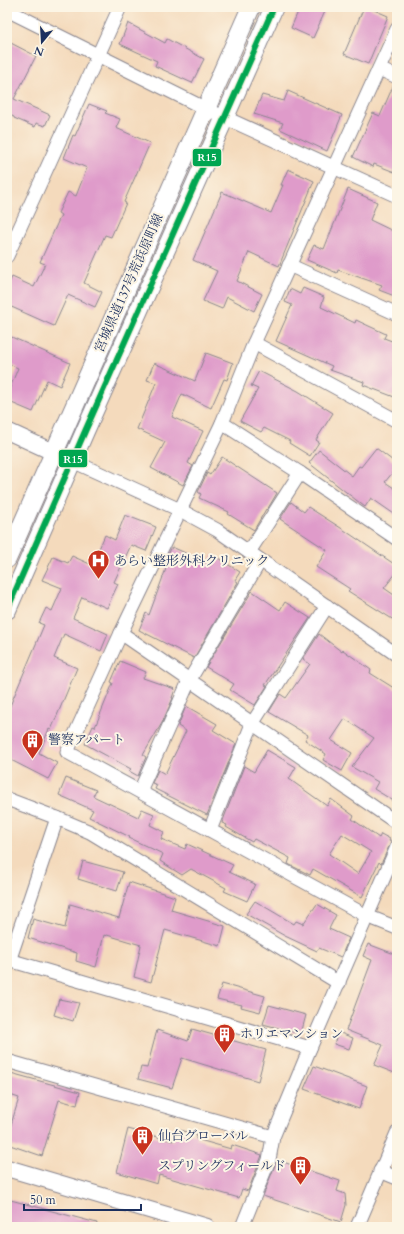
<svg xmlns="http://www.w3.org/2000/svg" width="404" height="1234" font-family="Cardo,'Noto Serif JP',serif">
  <rect width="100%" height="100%" fill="#fcf5e5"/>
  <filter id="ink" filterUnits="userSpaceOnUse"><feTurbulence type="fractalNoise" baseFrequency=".025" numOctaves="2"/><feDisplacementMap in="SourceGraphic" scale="8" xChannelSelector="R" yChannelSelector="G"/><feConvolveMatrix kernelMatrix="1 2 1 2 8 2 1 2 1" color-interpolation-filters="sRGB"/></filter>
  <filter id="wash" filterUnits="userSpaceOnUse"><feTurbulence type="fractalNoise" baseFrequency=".012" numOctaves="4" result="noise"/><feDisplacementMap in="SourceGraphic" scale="16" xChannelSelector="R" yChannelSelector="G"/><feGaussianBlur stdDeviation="0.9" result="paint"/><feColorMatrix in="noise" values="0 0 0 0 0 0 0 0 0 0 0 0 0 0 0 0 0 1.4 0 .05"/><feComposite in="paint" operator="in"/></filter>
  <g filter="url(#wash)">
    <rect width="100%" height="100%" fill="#f4dabc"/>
    <!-- built -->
    <path fill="#f7cfd0" d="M7,716L51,734L63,741L59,752L7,729Z"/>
    <g id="blocks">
      <!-- building -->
      <g fill="#df9bca" fill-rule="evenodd">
        <path d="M300,7H327L313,38L291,28Z"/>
        <path d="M364,7H367L388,16L368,64L344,54Z"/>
        <path d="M128,23L165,43L167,39L204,59L192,83L155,66L157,61L120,44Z"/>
        <path d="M7,41L36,56L14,99L50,115L45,126L36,123L35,127L14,118V117L7,113Z"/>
        <path d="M394,84L397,85V173L374,164L373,167L353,157L373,113L380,116Z"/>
        <path d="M288,91L342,115L327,151L280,129L283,123L254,114L262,95L284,101Z"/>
        <path d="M89,104L107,111L105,113L120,119L116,128L150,143L124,202L126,203L111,237L105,235L84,283L102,292L95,307L68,295L54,326L7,305V287L12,277L34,287L45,264L40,262L61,215L58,213L68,192L76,196L87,168L64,158L73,135L75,136Z"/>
        <path d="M288,169L314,181L279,266L249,252L237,281L262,294L254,311L227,297L222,309L203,301L217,271L193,260L222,192L271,213L283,185H281Z"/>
        <path d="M348,189L377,202L370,220L397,233V297L379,290L382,285L338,270L337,273L307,260L314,245L324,249Z"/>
        <path d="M303,288L324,297L321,307L355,323L356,320L386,334L384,338L397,343V398L363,385L364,382L330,370L332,366L276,341L292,305L285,302L290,289L300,294Z"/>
        <path d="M7,335L70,363L60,386L47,380L33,412L7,401V395L18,368L7,363Z"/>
        <path d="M206,353L233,363L227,380L224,379L211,408L182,394L172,417L203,431L188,463L193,466L183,485L151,468L165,442L137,429L156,383L147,380L154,363L195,381Z"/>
        <path d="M259,371L298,391L333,413L316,440L319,442L310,456L289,443L290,441L264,428L261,432L240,421L258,389L251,386Z"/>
        <path d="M376,448L397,464V467L385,482L397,490V516L371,498L365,507L309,463L319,450L352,476L359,466L361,467Z"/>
        <path d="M222,457L277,493L267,510L266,509L254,530L228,514L229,512L199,498L201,494L198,492L207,473L210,475Z"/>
        <path d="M291,502L304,512L308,507L344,530L397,566V572L384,588L397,597V622L348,591L350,589L316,567L327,550L280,519Z"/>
        <path d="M125,515L156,527L146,551L131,545L114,582L118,584L107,608L82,597L73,618L108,634L101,651L64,634L54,658L77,668L51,730L49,729L39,753L57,763L48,779L7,758V713L44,625L39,623L46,608L52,611L62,588L42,580L53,557L68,563L72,556L92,565L105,535L115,540Z"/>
        <path d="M172,547L208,563L213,555L240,572L235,580L238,582L194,658L139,630L146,613L149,615L167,566L163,564Z"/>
        <path d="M252,591L280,610L285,602L310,618L265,685L267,686L255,705L230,690L234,684L206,667Z"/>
        <path d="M319,634L342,652L343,650L371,670L370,673L397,690V803L374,789L378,782L352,767L374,738L345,719L331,740L352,753L342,771L323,760L326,754L305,740L308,735L269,712L280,694L286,698L310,664L303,659Z"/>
        <path d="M120,661L146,672L143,678L175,689L172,698H173L162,723L143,755L146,757L138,776L129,771L131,769L85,744L93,726L95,727L113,683L111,682Z"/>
        <path d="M186,706L217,724L213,730L236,744L207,815L155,789L157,785L152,783L158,770L165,774L186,731L178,726Z"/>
        <path d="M267,750L296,767L289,779L327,806L331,799L354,816L352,819L379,838L381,834L390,839L389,841L391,842L381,864L379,862L362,897L313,869L310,875L288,864L290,858L254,839L252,842L226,827L227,825L222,823L244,766L254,772ZM342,834L371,852L358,874L329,854Z"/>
        <path d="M66,778L96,790L93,796L138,817L142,809L154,814L150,825L164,832L161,839L185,849L187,844L233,865L229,872L255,884L247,901L224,891L226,888L191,869L182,875L160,861L163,854L129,838L130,837L89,817L93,810L59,795Z"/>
        <path d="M83,861L123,872L117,891L78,879Z"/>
        <path d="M129,882L175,897L171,910L225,926L220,946L165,930L151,982L134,977L141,945L107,935L106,936L104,935L96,967L76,961L77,953L28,938L33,919L65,928L70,904L119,918Z"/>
        <path d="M255,901L294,924L296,921L303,924L317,904L336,915L329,929L349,938L341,957L319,948L317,951L285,936L246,914Z"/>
        <path d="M368,944L397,955V1074L374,1065L383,1045L346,1030L372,960L363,956Z"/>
        <path d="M222,984L265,996L260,1012L241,1007L242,1005L217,999Z"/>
        <path d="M59,999L79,1003L73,1021L54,1015Z"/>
        <path d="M269,1005L306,1015L301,1034L263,1024Z"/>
        <path d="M192,1029L266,1050L258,1081L182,1058L172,1088L138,1079L141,1067L147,1068L157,1030L188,1041Z"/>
        <path d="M338,1032L353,1038L349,1049L334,1044Z"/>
        <path d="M314,1066L367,1086L359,1109L304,1089Z"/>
        <path d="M7,1072L80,1092L77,1105L59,1100L42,1156L7,1144V1138L19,1098L7,1094Z"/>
        <path d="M128,1129L173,1141L176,1129L197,1135L196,1139L231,1149L232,1145L262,1155L261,1158L248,1191L242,1189L239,1198L159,1175L157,1184L117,1172Z"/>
        <path d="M277,1160L340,1181L337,1191L345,1194L346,1205L341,1222L263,1196Z"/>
        <path d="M7,1199L97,1223L96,1227H7Z"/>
      </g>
    </g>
  </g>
  <g filter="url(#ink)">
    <use href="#blocks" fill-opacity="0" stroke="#88848d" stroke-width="1"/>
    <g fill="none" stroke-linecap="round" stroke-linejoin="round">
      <defs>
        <g id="minor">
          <path d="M7,10L206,109L397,196"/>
          <path d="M397,29L254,343L222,423L121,633L67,752L367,916L397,928"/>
          <path d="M379,69L397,77"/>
          <path d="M7,256L120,7"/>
          <path d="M289,265L397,314"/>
          <path d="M254,343L397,421"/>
          <path d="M222,423L300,473L397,539"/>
          <path d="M55,453L180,510L217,530L397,655"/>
          <path d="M249,552L300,473"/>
          <path d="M121,633L397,823"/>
          <path d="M140,791L189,681L260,561"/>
          <path d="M7,799L57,818L90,832L339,983"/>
          <path d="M210,830L252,724L327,606"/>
          <path d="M9,960L310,1048"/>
          <path d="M7,967L57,818"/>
          <path d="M7,1061L273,1137"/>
          <path d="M380,1171L397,1178"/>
          <path d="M242,1227L269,1160L273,1137L310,1048L397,847"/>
          <path d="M357,1227L397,1133"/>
        </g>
        <g id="tertiary">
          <path d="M7,431L55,453"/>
          <path d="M7,1168L207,1227"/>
        </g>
        <g id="secondary">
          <path d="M7,559L251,7"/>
          <path d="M7,610L86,429L274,7"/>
        </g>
      </defs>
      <!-- minor casing -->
      <use href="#minor" stroke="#88848d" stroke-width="15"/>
      <!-- tertiary casing -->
      <use href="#tertiary" stroke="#88848d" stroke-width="18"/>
      <!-- secondary casing -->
      <use href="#secondary" stroke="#88848d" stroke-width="20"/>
      <!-- minor -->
      <use href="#minor" stroke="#fff" stroke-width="13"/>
      <!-- tertiary -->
      <use href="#tertiary" stroke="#fff" stroke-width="16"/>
      <!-- secondary -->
      <use href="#secondary" stroke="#fff" stroke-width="18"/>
      <defs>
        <path id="bus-1" d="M7,610L86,429L274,7"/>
      </defs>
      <!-- bus-1 casing -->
      <use href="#bus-1" stroke="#fcf5e5" stroke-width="9"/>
      <!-- bus-1 -->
      <use href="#bus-1" stroke="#00a651" stroke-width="6"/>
    </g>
  </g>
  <!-- icons -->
  <defs>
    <symbol id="hospital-pin" viewBox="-11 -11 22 30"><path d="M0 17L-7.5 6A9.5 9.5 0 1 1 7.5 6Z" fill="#c8321e" stroke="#fcf5e5"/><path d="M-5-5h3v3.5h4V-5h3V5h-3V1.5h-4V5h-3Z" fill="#fff"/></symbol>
    <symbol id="building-pin" viewBox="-11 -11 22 30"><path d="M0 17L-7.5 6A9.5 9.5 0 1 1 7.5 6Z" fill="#c8321e" stroke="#fcf5e5"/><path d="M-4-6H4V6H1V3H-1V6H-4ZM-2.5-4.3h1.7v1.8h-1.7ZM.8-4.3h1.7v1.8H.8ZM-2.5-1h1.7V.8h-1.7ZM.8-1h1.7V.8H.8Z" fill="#fff"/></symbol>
  </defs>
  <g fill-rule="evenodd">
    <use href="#hospital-pin" x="86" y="548" width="25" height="34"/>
    <use href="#building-pin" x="20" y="728" width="25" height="34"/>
    <use href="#building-pin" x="212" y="1022" width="25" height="34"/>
    <use href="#building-pin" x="130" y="1124" width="25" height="34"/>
    <use href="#building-pin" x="288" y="1154" width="25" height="34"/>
  </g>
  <g text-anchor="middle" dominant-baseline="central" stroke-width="4" stroke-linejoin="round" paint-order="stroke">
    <!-- street labels -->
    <g font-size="13" fill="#1b2f5e" stroke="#fcf5e5">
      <text transform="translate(129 283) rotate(-66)">宮城県道137号荒浜原町線</text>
    </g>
    <!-- poi labels -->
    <g font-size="13" fill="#1b2f5e" stroke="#fcf5e5" text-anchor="start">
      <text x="114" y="561">あらい整形外科クリニック</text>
      <text x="48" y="740">警察アパート</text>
      <text x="240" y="1034">ホリエマンション</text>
      <text x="158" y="1136">仙台グローバル</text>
      <text x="286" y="1166" text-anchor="end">スプリングフィールド</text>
    </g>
  </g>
  <g stroke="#fcf5e5" stroke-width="1.5">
    <rect x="192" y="148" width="30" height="19" rx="4" fill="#00a651"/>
    <rect x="58" y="449" width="30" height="19" rx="4" fill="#00a651"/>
  </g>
  <g font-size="11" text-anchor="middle" font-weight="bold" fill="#fff">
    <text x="207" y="161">R15</text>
    <text x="73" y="463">R15</text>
  </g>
  <!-- margin -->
  <rect width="404" height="1234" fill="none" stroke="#fcf5e5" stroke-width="24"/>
  <!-- north arrow -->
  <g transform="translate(42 42) rotate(198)" stroke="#fcf5e5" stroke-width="3" paint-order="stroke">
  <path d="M0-3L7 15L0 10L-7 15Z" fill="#1b2f5e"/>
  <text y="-6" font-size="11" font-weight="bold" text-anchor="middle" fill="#1b2f5e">N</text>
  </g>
  <!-- scale -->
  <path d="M24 1204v6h117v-6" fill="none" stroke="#1b2f5e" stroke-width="2"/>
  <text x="30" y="1204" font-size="12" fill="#1b2f5e" stroke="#fcf5e5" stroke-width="3" paint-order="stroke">50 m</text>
</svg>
